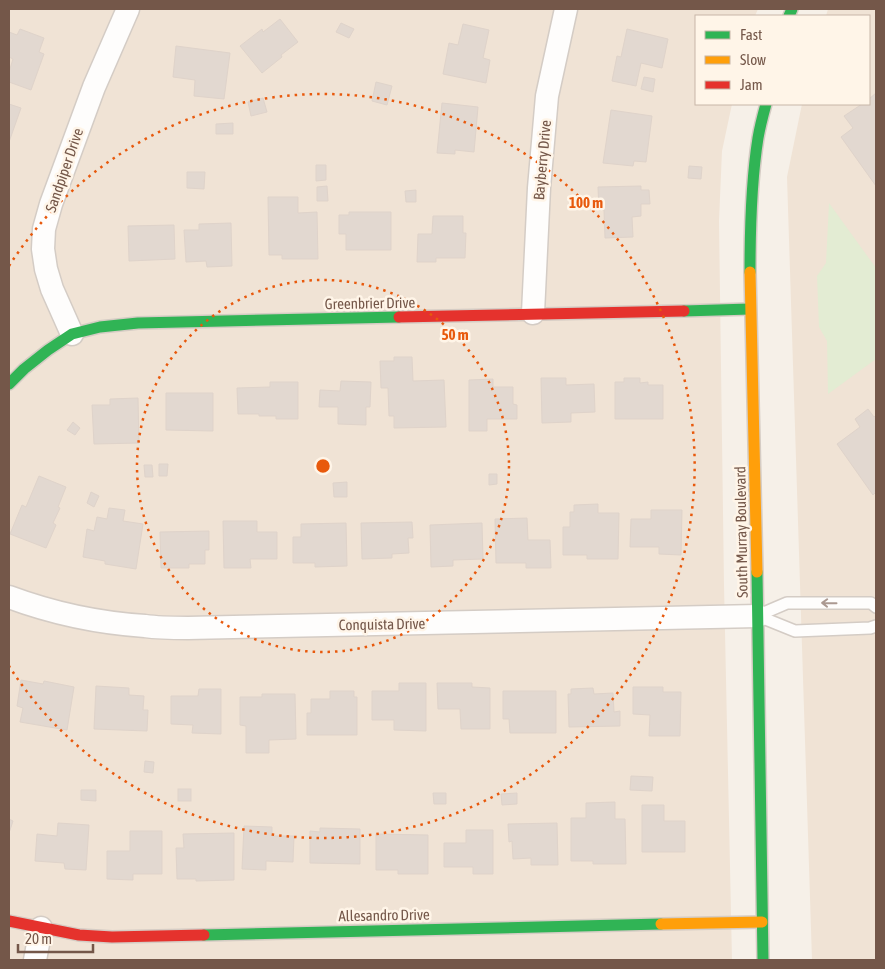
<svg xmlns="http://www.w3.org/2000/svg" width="885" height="969" font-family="'Asap Condensed',sans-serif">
  <rect width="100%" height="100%" fill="#f6f0e8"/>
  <!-- residential -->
  <g fill="#f0e3d5">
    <path d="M9,9H758L755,16H696V104H732L722,151L719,221L724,585L732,960H9Z"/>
    <path d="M828,9H876V960H812L787,177L802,104H869V16H826Z"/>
  </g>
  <!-- green -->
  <path fill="#e3ecd3" d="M829,203L876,268V359L828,394L827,341L819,327L817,276L826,263Z"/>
  <!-- building -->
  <g fill="#e2d8d0" stroke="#dfd3ca">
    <path d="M280,19L298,42L281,55L282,57L262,73L240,46L262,29L263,32Z"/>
    <path d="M341,23L354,29L349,38L336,32Z"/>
    <path d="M463,24L489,30L483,58L490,60L486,83L443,74L449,43L458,45Z"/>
    <path d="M20,29L44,38L39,52L44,54L31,90L9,82V72L13,59L9,57V32L17,35Z"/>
    <path d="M627,29L668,39L662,68L641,63L636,86L612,81L617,56L621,57Z"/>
    <path d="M176,46L230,53L224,99L194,96L195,80L173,77Z"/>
    <path d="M644,77L655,79L653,92L641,89Z"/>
    <path d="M376,82L392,86L387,105L372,101Z"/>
    <path d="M876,93V186L841,137L853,128L844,116L862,104H869V99Z"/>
    <path d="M263,98L267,112L251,116L248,102Z"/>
    <path d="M442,103L478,107L474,152L455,150V154L437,153Z"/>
    <path d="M9,104L21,108L9,142Z"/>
    <path d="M611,110L652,116L646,162L634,161L633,166L603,163Z"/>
    <path d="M233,123V134H216V124Z"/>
    <path d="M316,165H326V180L316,181Z"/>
    <path d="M689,166L702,167L701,179L688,178Z"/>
    <path d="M187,172H205L204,189L187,188Z"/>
    <path d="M327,186L328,201H317V187Z"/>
    <path d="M641,186V190H649L650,204H641V216L632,217L633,237L605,238L604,210H599L598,187Z"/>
    <path d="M416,190V202H406L405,191Z"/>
    <path d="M268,197H298V213L317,212L318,259H282V255H269Z"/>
    <path d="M349,212H391V250H346V234H339V215H349Z"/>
    <path d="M433,216H463V233H466L465,258H436V262H417L418,234H432Z"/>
    <path d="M231,223L232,266L207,267L206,261L186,262L184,230H199V224Z"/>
    <path d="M174,225L175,259L129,261L128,226Z"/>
    <path d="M394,357H412L413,381L444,380L446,427L394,428V416H389L388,388H381L380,361H394Z"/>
    <path d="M541,378H566V385L594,384L595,412L571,413V422L542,423Z"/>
    <path d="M624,378H640V383L648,382V385H663V419H615V382H624Z"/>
    <path d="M493,379V387H513V404L517,405V419H487V431H469V380Z"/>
    <path d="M341,381L371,382L370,407H366V425L338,424V407H319L320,390L340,391Z"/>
    <path d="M270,382H298V419H276V416H259V414H238L237,388L270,387Z"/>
    <path d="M166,393H213V431L166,430Z"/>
    <path d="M138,398L139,443L94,444L92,405H110V399Z"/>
    <path d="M868,409L874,417L876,415V492L873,495L837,444L860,427L855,419Z"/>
    <path d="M73,422L80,428L75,435L67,430Z"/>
    <path d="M159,464H168L167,476H159Z"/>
    <path d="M144,465H152L153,477H145Z"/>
    <path d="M489,474H497V484L489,485Z"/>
    <path d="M39,476L66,487L58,507L60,508L53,523L56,525L46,548L10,534L22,505L26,507Z"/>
    <path d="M347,482V497H334L333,483Z"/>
    <path d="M91,492L99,496L94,507L87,503Z"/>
    <path d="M598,504V513H619L618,559H587V555H563V527H570V512H574V505Z"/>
    <path d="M109,508L125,510L123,521L143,524L136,569L105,564V561L83,557L87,529L94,531L97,517L107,519Z"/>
    <path d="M651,510H682L681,555L659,554V547H630L631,519H651Z"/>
    <path d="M527,518L528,540H550L551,568H526V563H496L495,519Z"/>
    <path d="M223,521H257V532H277V559H250L251,568H224Z"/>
    <path d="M412,522L413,538H408L409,553L392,554V558L362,559L361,523Z"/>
    <path d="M346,523L347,566L315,567V563H293V537H301V524Z"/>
    <path d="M482,523L483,559L453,560V566L431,567L430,525Z"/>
    <path d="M209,531V550H205V564H189V568H161L160,532Z"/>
    <path d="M21,680L43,684L44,681L74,687L67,730L20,722L23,708L17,706Z"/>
    <path d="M399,683H426V731L394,730V720H372V691H399Z"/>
    <path d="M437,683H472V687L490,688V729H461L460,709H438Z"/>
    <path d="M96,686L129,688V695L144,696L143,710H148L147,731L94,729Z"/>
    <path d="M633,687H663V692H681L680,736H649L650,715L633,714Z"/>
    <path d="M593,688L594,694L613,693L614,712L620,711V726L569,727L568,694H571V689Z"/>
    <path d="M199,689H221V734L192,733L193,725L171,724V696H198Z"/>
    <path d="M330,691H354V697H357V735H307V713H311V699H330Z"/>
    <path d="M503,691H556V733H510L509,719H503Z"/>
    <path d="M262,694H295L296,739L269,740V753H246V726L240,725V697H262Z"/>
    <path d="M145,761L154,762L153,773L144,772Z"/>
    <path d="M631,776L653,777L652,791L630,790Z"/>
    <rect x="178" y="789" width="13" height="12"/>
    <path d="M81,790H96V801L81,800Z"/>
    <path d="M433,793H446V804H434Z"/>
    <path d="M517,793V804L502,805L501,794Z"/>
    <path d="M615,802V819H625L626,864H593V861H571V818H586V803Z"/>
    <path d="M642,805H664V821H685V852H642Z"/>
    <path d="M9,819L13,821L9,833Z"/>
    <path d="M58,823L89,825L86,870L65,869L64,863L35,861L37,834L57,836Z"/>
    <path d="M557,823L558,865H531V858L513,859L512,841L509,842L508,824Z"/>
    <path d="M244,826L272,827V836H294L293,862L266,861V870L242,869Z"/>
    <path d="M320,828L360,829V864L310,863V831L320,832Z"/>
    <path d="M466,830H493V874H473V867H444V843H466Z"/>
    <path d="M130,831H162V874H133V880L107,879V851H130Z"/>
    <path d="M234,833V880L196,881V879H177L176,848H184L183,834Z"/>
    <path d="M376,834L428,835V874H398V870H376Z"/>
  </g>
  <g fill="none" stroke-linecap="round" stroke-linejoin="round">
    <defs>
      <g id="lane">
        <path d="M759,615L787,603H871L876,607"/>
        <path d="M758,616L795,631L870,628L876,626"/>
      </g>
      <g id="street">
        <path d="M533,313L539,188L547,96L566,9"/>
        <path d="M72,334L52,289L46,269L43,249L44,229L51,204L94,87L128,9"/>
        <path d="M9,597C52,613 99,623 145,626C159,628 174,628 188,628L758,616"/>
        <path d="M35,960L41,928"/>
      </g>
      <g id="fast">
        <path d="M789,16L792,9"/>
        <path d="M750,272C750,227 751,182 758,138C760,126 763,115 766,104"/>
        <path d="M684,311L750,309"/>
        <path d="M9,384L24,369L48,350L72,334L100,327L138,323L399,317"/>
        <path d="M757,572L763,960"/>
        <path d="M204,935L661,924"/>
      </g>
      <g id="slow">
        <path d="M750,272L757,572"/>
        <path d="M661,924L762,922"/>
      </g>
      <g id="jam">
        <path d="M399,317L684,311"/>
        <path d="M9,921L79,935L112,937L204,935"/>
      </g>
    </defs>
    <!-- lane casing -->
    <use href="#lane" stroke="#d4ccc5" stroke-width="14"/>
    <!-- street casing -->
    <use href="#street" stroke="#d4ccc5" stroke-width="25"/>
    <!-- fast casing -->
    <use href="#fast" stroke="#d5ccc4" stroke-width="14"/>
    <!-- slow casing -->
    <use href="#slow" stroke="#d5ccc4" stroke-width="14"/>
    <!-- jam casing -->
    <use href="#jam" stroke="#d5ccc4" stroke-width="14"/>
    <!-- lane -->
    <use href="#lane" stroke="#fefdfc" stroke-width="11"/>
    <!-- street -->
    <use href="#street" stroke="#fefdfc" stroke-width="22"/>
    <!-- fast -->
    <use href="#fast" stroke="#30b455" stroke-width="11"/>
    <!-- slow -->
    <use href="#slow" stroke="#ff9f0a" stroke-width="11"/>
    <!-- jam -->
    <use href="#jam" stroke="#e5322d" stroke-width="11"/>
  </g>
  <!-- one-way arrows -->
  <defs><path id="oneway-shaft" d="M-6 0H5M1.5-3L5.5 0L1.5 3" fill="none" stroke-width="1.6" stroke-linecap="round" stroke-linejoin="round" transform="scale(1.25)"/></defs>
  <use stroke="#ab9991" href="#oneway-shaft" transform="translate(829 603) rotate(-179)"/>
  <!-- distance rings -->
  <g fill="none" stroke="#e8590c" stroke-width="2.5" stroke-dasharray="2.5 5">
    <circle cx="323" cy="466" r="186"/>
    <path d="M9 266A372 372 0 1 1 9 666"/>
  </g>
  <g text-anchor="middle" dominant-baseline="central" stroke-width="5" stroke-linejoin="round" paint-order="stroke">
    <!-- street labels -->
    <g font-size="15" fill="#745749" stroke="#fff5e8">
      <text transform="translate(542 160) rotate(-85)">Bayberry Drive</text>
      <text transform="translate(64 170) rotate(-71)">Sandpiper Drive</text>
      <text transform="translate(370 303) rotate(-1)">Greenbrier Drive</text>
      <text transform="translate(741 532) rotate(-91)">South Murray Boulevard</text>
      <text transform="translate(382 624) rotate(-1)">Conquista Drive</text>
      <text transform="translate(384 915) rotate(-1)">Allesandro Drive</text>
    </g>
  </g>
  <circle cx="323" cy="466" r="8" fill="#e8590c" stroke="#fff5e8" stroke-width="2.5"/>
  <g font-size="15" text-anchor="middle" font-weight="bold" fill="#e8590c" stroke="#fff5e8" stroke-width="5" stroke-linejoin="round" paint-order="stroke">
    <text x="586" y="208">100 m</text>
    <text x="455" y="340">50 m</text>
  </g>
  <!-- border -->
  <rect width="885" height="969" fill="none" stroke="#745749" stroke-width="20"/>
  <!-- legend -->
  <rect x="695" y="15" width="175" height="90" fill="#fff5e8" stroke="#c7b6a8"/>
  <rect x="705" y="31" width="25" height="8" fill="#30b455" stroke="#c7b6a8"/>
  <text x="740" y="40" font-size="15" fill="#745749">Fast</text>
  <rect x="705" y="56" width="25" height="8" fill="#ff9f0a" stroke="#c7b6a8"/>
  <text x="740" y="65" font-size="15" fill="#745749">Slow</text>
  <rect x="705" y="81" width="25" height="8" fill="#e5322d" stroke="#c7b6a8"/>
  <text x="740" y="90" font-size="15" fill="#745749">Jam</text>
  <!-- scale -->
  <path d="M18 944v8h75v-8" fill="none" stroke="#745749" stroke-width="2.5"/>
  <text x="25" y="944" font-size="15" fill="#745749" stroke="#fff5e8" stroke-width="4" paint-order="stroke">20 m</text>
</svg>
